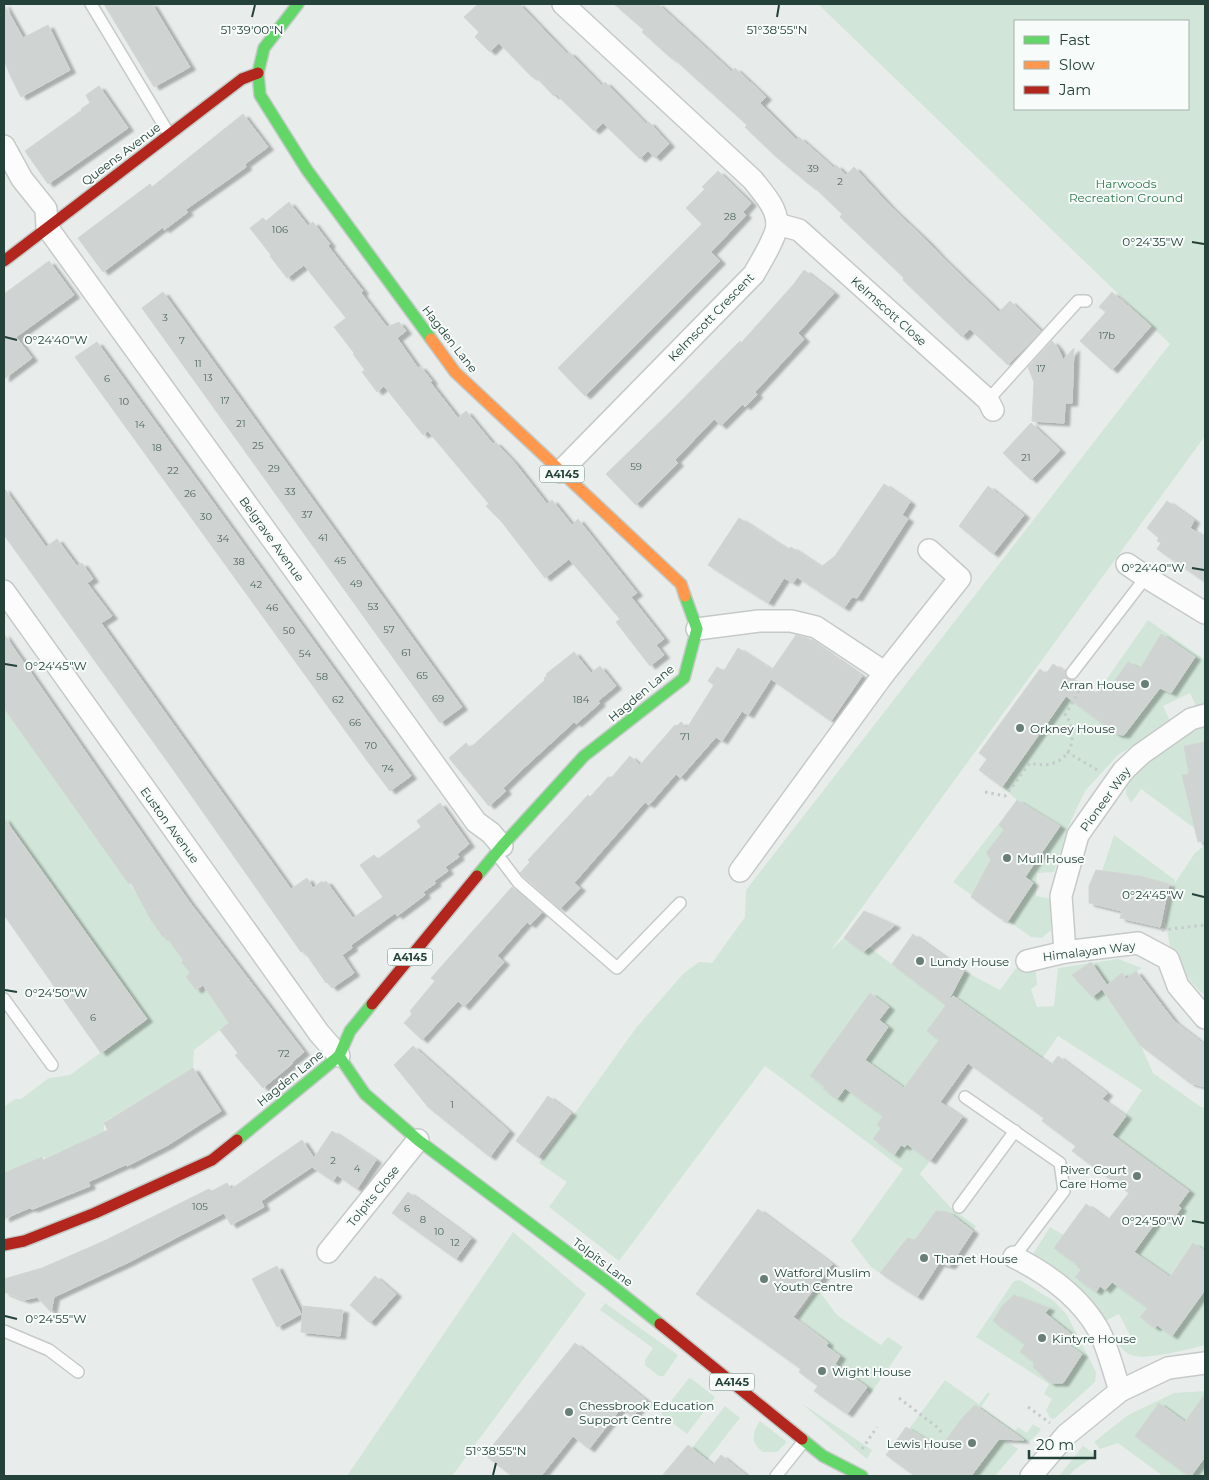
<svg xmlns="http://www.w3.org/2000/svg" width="1209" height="1480" font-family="Montserrat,sans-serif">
  <defs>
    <filter id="shadow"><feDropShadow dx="5.5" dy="3" stdDeviation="1" flood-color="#0004"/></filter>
  </defs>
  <rect width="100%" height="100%" fill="#e8edeb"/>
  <!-- green -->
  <g fill="#d1e6d8" fill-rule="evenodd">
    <path d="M818,4H1205V436L831,950L844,938L863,952L869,947L933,995L949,999L964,971L1000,990L1016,968L1036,972L1037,985L1031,989L1037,1007L1054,1006L1058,968L1118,959L1142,968L1126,979L1122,973L1107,985L1118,1012L1142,1048L1153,1073L1201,1107L1205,1108V1251L1193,1243L1169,1277L1134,1252L1160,1216L1170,1223L1178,1206L1112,1135L1142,1090L1058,1036L1042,1059L927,1031L939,1040L904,1088L865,1060L888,1027L879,1020L889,1007L871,993L810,1076L825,1086L823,1089L837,1099L845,1088L883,1116L877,1125L881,1128L873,1140L894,1155L901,1145L905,1147L907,1144L930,1161L920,1174L951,1208L976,1226L973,1231L948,1212L936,1211L915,1240L906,1238L880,1273L871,1267L851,1241L903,1169L765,1066L619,1261L549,1207L567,1182L539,1163L636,1028L683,974L699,962L712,963L745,917L746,890L1170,344ZM1015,21H1188V109H1015Z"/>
    <path d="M1148,620L1205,660V704L1196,706L1190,693L1163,706L1171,723L1118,755L1085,791L1068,827L1054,872L1037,873L1036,896L1051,899L1050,908L1051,930L1042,938L1031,937L953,882L1017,800L1002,787L1077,681L1085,710Z"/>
    <path d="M4,708L138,896L148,915L183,959L182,963L190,973L186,977L196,990L208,992L227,1017L228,1024L194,1050L193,1068L104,1122V1132L46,1158L42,1157L4,1173V1107L15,1099H21L49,1078L70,1075L147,1019L4,818Z"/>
    <path d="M1205,727V836L1141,789L1131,803L1126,794L1127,782L1135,770L1180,737Z"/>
    <path d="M1114,835L1175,880V883L1195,853L1205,845V996L1192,983L1172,955L1165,921L1174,885L1131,874V880L1102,871Z"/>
    <path d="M1050,1227L1064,1235L1054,1248L1078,1265L1077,1267L1081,1270L1076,1277L1096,1292L1100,1286L1105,1290L1112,1282L1148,1308L1141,1318L1155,1328L1157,1325L1172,1336L1205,1290V1345C1189,1349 1146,1361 1131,1355C1125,1353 1121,1347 1116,1342L1130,1335L1119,1314L1105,1321L1053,1268L1033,1254Z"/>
    <path d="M513,1232L586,1294L452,1476H347Z"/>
    <path d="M1020,1280L1054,1301L1067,1315L1096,1372L1095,1382L1054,1419L1050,1418L1046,1410L1052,1399L1044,1394L1049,1384L976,1337L1014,1281Z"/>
    <path d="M817,1288L836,1314L841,1318L881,1345L888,1337L903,1347L869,1396L867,1387L835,1364L840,1356L826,1346L828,1342L797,1317Z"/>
    <path d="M605,1303L678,1355L664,1376H659L645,1365V1360L653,1348L600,1310Z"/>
    <path d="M689,1378L692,1379L715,1397L687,1434L661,1414Z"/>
    <path d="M945,1380L979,1404L988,1392L990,1394L981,1407L1015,1431L1018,1427L1027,1433L1033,1424L1041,1429C1034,1442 1017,1450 1013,1432L1011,1431L942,1453C936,1448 931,1442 926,1438L924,1440L909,1429Z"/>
    <path d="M1205,1391V1476H1163L1118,1443L1100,1449L1094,1442L1128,1415L1174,1393Z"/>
    <path d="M801,1403L872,1450L867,1459Z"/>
    <path d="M725,1406L740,1418L707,1460L692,1448Z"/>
    <path d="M760,1421L787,1442L777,1452H763C750,1443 752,1433 760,1421Z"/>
    <path d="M999,1439L1004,1440L1018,1449L995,1476H976L973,1474Z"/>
    <path d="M1083,1446L1096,1455L1074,1470L1069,1476H1059Z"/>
  </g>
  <!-- building -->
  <g fill="#cfd4d2" stroke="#d1d6d4" filter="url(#shadow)">
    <path d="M4,4L23,38L48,25L70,70L21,97L10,75L4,60Z"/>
    <path d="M104,4H152L190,67L154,87Z"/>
    <path d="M478,4H519L567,54L569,52L602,86L605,82L646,124L649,122L669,144L655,158L648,151L640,159L603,123L594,131L556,94L554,96L534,75L532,77L499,43L490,52L475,37L479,32L464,17Z"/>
    <path d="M614,4H658L732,72L735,68L766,97L760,103L797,140L799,137L834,168L836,165L846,175L854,167L891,207L927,241L942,257L999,312L1010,301L1041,331L1008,365L970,329L962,337L903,280L904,278L840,217L842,214L812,185L811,186L774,155L745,127L747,125L673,58L672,59L642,32L644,30Z"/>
    <path d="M99,86L128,128L48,184L25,151L82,110L81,109L90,103L86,95Z"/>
    <path d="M243,114L268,147L245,164L246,167L185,210L188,212L164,230L163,227L103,272L78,238L150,184L152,187Z"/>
    <path d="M718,171L751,203L743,212L746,215L711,252L720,261L585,396L558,368L702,224L686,208L705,189L702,187Z"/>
    <path d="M289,202L308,226L313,222L322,234L330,244L328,246L363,291L361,293L387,327L399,322L406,331L397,338L418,368L420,366L432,381L430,382L458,418L466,411L493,444L495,442L514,462L547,504L552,500L572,525L578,519L637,593L631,597L664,639L656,645L664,655L650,666L616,622L620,619L569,559L545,578L501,521L486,506L489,504L428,431L423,435L384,386L377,392L362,372L365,370L353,354L354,353L334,327L346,318L304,265L287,278L270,256L271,255L250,228L263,218L266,221Z"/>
    <path d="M49,261L74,295L16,337L32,358L4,379V294Z"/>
    <path d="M804,270L834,293L798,333L804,339L755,392L757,395L745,407L743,404L721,426L714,419L675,460L678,463L636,505L606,474L670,412L740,341L741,343L793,285Z"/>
    <path d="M163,292L462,707L440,723L142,308Z"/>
    <path d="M1112,292L1151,326L1112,370L1080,341L1106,312L1099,307Z"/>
    <path d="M1052,341L1058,348L1063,360L1074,348L1072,403H1065L1064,423L1032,421L1034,382L1028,367Z"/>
    <path d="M97,342L411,776L390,791L365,758L75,357Z"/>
    <path d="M1031,423L1060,450L1031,480L1003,453Z"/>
    <path d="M884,484L910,502L902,515L908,519L857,598L852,597L844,608L797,577L793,583L784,578L768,603L708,565L739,518L788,550L791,547L821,567L835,556Z"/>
    <path d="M988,486L1024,515L993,554L959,526Z"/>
    <path d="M4,488L46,547L57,539L77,566L82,563L93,579L87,583L112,616L101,623L291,889L307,878L313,888L322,881L323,883L326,881L353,918L383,897L360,865L374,855L378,859L421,827L417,821L440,803L469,844L457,854L459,857L445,867L448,871L434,881L436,883L423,892L425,895L397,916L395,913L351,945L352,948L342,955L354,973L332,988L327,982L326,983L304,951L301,952L172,768L4,535Z"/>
    <path d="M1167,501L1194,520L1190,528L1205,538V582L1157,549L1161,543L1157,541L1159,538L1147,528Z"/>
    <path d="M4,634L188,900L304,1052L292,1062V1064L263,1088L235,1055L238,1053L220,1030L229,1023L203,985L196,990L186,977L190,973L182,963L183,960L165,935L163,937L151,920L131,883L129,884L4,708Z"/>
    <path d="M1161,634L1195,657L1171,693L1160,688L1124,735L1116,734L1066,696L1002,787L979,770L987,759L979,753L1040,669L1046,674L1053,664L1065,672L1068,679L1075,680L1095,694L1104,682L1110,687L1128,662L1140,669Z"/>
    <path d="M796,635L807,638L862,676L831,721L771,679L748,715L742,711L722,741L716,737L680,778L676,774L649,805L645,802L574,883L580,888L560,909L524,877L520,873L530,862L528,860L588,795L590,797L608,777H612L630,756L640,765L675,725L677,726L681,722L687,728L714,685L708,681L717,667L724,671L738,648L772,670Z"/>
    <path d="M574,652L591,673L600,666L616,686L598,701L600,703L576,724L574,722L526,766L503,788L506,791L489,806L449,758L466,743L470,748L545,680L544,678L547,676L546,674Z"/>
    <path d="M1205,742V841L1198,842L1182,775L1189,774L1184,746Z"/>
    <path d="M1017,800L1060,826L1025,877L1033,883L1008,921L1000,918L971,897L991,859L986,853L1004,830L999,825Z"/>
    <path d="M4,818L147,1019L101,1053L4,915Z"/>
    <path d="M1096,870L1140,876L1169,884L1160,927L1120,918L1122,911L1089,903V886Z"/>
    <path d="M512,887L542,912L530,925L527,922L497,956L504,962L464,1007L458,1001L422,1040L404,1023L412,1014L410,1011L435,981L431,978Z"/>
    <path d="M864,911L895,925L863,952L844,938Z"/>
    <path d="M913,934L964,971L947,1003L953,996L1051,1065L1058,1056L1107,1093L1102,1099L1126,1116L1112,1135L1189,1191L1178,1206L1181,1208L1170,1223L1160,1216L1134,1252L1170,1277L1193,1243L1205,1251V1290L1172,1336L1157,1325L1155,1328L1140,1317L1148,1308L1112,1282L1105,1290L1100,1286L1096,1292L1075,1277L1081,1270L1077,1267L1078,1265L1054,1248L1086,1204L1108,1220L1129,1193L1072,1151L1076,1146L1042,1121L1044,1118L968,1063L940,1102L962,1117L930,1161L907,1144L905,1147L901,1145L894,1155L873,1139L881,1128L877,1125L883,1116L845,1088L837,1099L823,1089L825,1086L810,1076L870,993L889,1007L879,1020L888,1027L865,1060L904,1088L939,1040L927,1031L946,1005L892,964Z"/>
    <path d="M1091,962L1107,985L1122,973L1126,979L1136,971L1174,1021L1205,1045V1087L1190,1083L1140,1045L1102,989L1092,997L1072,975Z"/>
    <path d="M413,1046L509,1131L490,1157L428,1107L394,1065Z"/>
    <path d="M193,1068L221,1111L168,1145L127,1166V1164L88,1182L90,1186L33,1209L29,1208L4,1219V1173L42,1157L43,1160L108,1130L104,1123Z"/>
    <path d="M548,1096L571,1113L538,1157L516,1141Z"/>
    <path d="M332,1131L376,1160L357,1189L337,1175L333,1181L312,1167L261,1201L264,1207L231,1225L224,1213L127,1263L54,1297L51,1312L37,1297L24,1300L4,1292V1279L42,1268L104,1241L209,1189L212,1191L227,1183L231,1189L302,1140L314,1158Z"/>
    <path d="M408,1192L471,1238L456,1259L392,1213Z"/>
    <path d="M758,1209L832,1264L793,1317L828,1343L826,1346L840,1356L835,1364L867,1387L847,1414L814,1391L818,1386L799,1372L801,1369L696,1294Z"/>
    <path d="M936,1211L948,1212L973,1231L950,1266L939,1263L917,1297L880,1273L907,1238L915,1240Z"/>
    <path d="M277,1266L301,1314L277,1327L252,1279Z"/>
    <path d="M375,1276L396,1294L370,1323L350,1305Z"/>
    <path d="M1014,1295L1049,1308L1045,1313L1071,1334L1064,1342L1082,1354L1063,1383H1050L1033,1367L1034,1362L1020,1352L1025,1344L993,1321L1002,1306Z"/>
    <path d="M303,1306L343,1310L340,1336L301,1332Z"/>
    <path d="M575,1343L646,1400L632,1417L621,1408L589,1449L573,1436L541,1476H512L485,1455Z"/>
    <path d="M1205,1394V1457L1191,1476H1189L1135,1436L1159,1403L1185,1422Z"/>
    <path d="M975,1405L1024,1440L999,1439L971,1476H915L886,1455L906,1427L940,1448L963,1417Z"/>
    <path d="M688,1445L713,1465L721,1455L747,1476H662Z"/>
  </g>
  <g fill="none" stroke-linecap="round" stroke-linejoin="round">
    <defs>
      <g id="lane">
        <path d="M91,4L169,134"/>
        <path d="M988,400L1078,301H1086"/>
        <path d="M1072,673L1146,577"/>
        <path d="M496,853L518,882L617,968L680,903"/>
        <path d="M4,999L52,1065"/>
        <path d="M965,1097L1060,1163L1064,1191L1014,1257"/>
        <path d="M959,1207L1015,1131"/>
        <path d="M4,1331L49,1350L78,1372"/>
        <path d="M776,1476L804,1441"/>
      </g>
      <g id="street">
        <path d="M4,146L22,179L46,209L47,227L476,822L491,833L502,846"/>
        <path d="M777,224L799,230L988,400L993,410"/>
        <path d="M560,472L754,274C760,263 777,236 777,224C777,207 762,192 753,180L563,4"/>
        <path d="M1127,564L1146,577L1205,613"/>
        <path d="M4,591L319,1033L339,1056"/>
        <path d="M697,629L759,621H791L816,627L878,668L883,675"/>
        <path d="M740,871L883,675L960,578L929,550"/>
        <path d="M1065,952L1061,896L1078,835L1123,771L1141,754L1191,719L1205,715"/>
        <path d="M1027,961L1065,952L1138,943L1168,959L1178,986L1205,1018"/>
        <path d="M328,1252L418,1140"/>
        <path d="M1014,1257C1048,1274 1079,1296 1098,1329C1107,1344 1114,1373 1120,1391"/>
        <path d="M1031,1476L1066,1435L1120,1391L1168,1368L1205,1363"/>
      </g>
      <g id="fast">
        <path d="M298,4L264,48L258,73L260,95L307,170L431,339"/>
        <path d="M477,876L502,846L584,756L684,678L697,629L685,596"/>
        <path d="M372,1004L350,1031L339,1056L365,1094L418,1140L606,1281L660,1324"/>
        <path d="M237,1140L339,1056"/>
        <path d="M802,1439L823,1456L862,1476"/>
      </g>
      <path id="slow" d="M431,339L455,372L681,584L685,596"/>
      <g id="jam">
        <path d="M4,261L242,79L258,73"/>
        <path d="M372,1004L477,876"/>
        <path d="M4,1245L24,1241L95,1213L212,1160L237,1140"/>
        <path d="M660,1324L802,1439"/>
      </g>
    </defs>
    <!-- lane casing -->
    <use href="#lane" stroke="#c5cac8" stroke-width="14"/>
    <!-- street casing -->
    <use href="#street" stroke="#c5cac8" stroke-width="24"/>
    <!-- fast casing -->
    <use href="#fast" stroke="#c3cbc8" stroke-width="14"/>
    <!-- slow casing -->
    <use href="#slow" stroke="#c3cbc8" stroke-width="14"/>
    <!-- jam casing -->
    <use href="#jam" stroke="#c3cbc8" stroke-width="14"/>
    <!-- path -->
    <g stroke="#c3ccca" stroke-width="3" stroke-dasharray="2.5 4" stroke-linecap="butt">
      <path d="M1067,752L1099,771"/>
      <path d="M985,792L1005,796L1030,763C1052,769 1074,759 1072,733C1071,726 1070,720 1065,715L1082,686"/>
      <path d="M1162,930L1205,925"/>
      <path d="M899,1398L937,1427L943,1434"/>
      <path d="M1028,1407L1050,1423"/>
      <path d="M862,1449L877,1427"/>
    </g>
    <!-- lane -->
    <use href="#lane" stroke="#fcfcfc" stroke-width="11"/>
    <!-- street -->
    <use href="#street" stroke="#fcfcfc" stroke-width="21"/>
    <!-- fast -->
    <use href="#fast" stroke="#63d668" stroke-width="11"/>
    <!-- slow -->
    <use href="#slow" stroke="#ff974d" stroke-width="11"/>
    <!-- jam -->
    <use href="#jam" stroke="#b3261e" stroke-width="11"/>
  </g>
  <!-- ticks -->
  <path fill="none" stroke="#24423a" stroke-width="2" d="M252,17L255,5M777,17L779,5M1192,242L1204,244M5,337L17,340M1192,568L1204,570M5,664L17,666M1192,894L1204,897M5,990L17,992M1192,1221L1204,1223M5,1316L17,1319M493,1475L496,1463"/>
  <!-- markers -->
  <g fill="#697e78" stroke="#f7fbf9" stroke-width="2">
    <circle cx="1145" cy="684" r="5"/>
    <circle cx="1020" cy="728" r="5"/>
    <circle cx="1007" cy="858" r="5"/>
    <circle cx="920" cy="961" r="5"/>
    <circle cx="1137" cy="1176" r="5"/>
    <circle cx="924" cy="1258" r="5"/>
    <circle cx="764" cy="1279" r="5"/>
    <circle cx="1042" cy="1338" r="5"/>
    <circle cx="822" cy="1371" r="5"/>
    <circle cx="569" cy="1412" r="5"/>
    <circle cx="972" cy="1443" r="5"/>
  </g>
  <g text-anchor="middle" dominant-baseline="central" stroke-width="4" stroke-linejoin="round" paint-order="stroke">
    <!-- number labels -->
    <g font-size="10" fill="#506761">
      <text x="813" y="168">39</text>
      <text x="840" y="181">2</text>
      <text x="730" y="216">28</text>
      <text x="280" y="229">106</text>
      <text x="165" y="317">3</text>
      <text x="1107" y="335">17b</text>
      <text x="182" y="340">7</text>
      <text x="198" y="363">11</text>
      <text x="1041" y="368">17</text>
      <text x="208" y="377">13</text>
      <text x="107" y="378">6</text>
      <text x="225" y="400">17</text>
      <text x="124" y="401">10</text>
      <text x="241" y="423">21</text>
      <text x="140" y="424">14</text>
      <text x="258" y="445">25</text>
      <text x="157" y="447">18</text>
      <text x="1026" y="457">21</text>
      <text x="636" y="466">59</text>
      <text x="274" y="468">29</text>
      <text x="173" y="470">22</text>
      <text x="290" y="491">33</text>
      <text x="190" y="493">26</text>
      <text x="307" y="514">37</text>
      <text x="206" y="516">30</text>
      <text x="323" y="537">41</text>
      <text x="223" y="538">34</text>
      <text x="340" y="560">45</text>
      <text x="239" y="561">38</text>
      <text x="356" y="583">49</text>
      <text x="256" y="584">42</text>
      <text x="373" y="606">53</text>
      <text x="272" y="607">46</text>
      <text x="389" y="629">57</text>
      <text x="289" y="630">50</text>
      <text x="406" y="652">61</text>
      <text x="305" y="653">54</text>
      <text x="422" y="675">65</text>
      <text x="322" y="676">58</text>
      <text x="438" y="698">69</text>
      <text x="338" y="699">62</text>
      <text x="581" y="699">184</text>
      <text x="355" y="722">66</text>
      <text x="685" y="736">71</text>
      <text x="371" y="745">70</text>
      <text x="388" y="768">74</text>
      <text x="93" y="1017">6</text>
      <text x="284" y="1053">72</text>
      <text x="452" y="1104">1</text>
      <text x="333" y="1160">2</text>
      <text x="357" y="1168">4</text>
      <text x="200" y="1206">105</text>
      <text x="407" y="1208">6</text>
      <text x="423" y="1219">8</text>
      <text x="439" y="1231">10</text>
      <text x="455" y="1242">12</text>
    </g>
    <!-- shield labels -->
    <g fill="#f7fbf9" stroke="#637a73" stroke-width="1">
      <rect x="539.5" y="465.5" width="45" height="17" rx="4"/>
      <rect x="387.5" y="948.5" width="45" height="17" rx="4"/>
      <rect x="709.5" y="1373.5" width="45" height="17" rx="4"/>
    </g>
    <g font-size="11" font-weight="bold" fill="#24423a">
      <text x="562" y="474">A4145</text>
      <text x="410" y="957">A4145</text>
      <text x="732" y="1382">A4145</text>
    </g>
    <!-- street labels -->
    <g font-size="12" fill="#24423a" stroke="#f7fbf9">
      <text transform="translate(121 154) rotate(-37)">Queens Avenue</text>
      <text transform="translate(889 311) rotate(42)">Kelmscott Close</text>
      <text transform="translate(711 317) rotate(-46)">Kelmscott Crescent</text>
      <text transform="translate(450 339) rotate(52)">Hagden Lane</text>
      <text transform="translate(272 539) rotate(54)">Belgrave Avenue</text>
      <text transform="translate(641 693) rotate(-40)">Hagden Lane</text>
      <text transform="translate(1105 799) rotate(-54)">Pioneer Way</text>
      <text transform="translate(170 825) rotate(54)">Euston Avenue</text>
      <text transform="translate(1089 951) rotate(-7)">Himalayan Way</text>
      <text transform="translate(290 1078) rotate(-39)">Hagden Lane</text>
      <text transform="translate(373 1196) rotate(-51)">Tolpits Close</text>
      <text transform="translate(603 1262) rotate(37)">Tolpits Lane</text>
    </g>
    <!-- park labels -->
    <g font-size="12" fill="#2d7a4b" stroke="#f7fbf9">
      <text x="1126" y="183">Harwoods<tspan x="1126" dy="14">Recreation Ground</tspan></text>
    </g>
    <!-- poi labels -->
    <g font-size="12" fill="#24423a" stroke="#f7fbf9" text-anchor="start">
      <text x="1135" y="684" text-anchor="end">Arran House</text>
      <text x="1030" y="728">Orkney House</text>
      <text x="1017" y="858">Mull House</text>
      <text x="930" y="961">Lundy House</text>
      <text x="1127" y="1169" text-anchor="end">River Court<tspan x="1127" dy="14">Care Home</tspan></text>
      <text x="934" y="1258">Thanet House</text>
      <text x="774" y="1272">Watford Muslim<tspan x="774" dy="14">Youth Centre</tspan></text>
      <text x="1052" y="1338">Kintyre House</text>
      <text x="832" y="1371">Wight House</text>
      <text x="579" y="1405">Chessbrook Education<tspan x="579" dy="14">Support Centre</tspan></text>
      <text x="962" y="1443" text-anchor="end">Lewis House</text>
    </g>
  </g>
  <g font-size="12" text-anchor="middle" fill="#24423a" stroke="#f7fbf9" stroke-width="4" stroke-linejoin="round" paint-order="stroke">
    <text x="252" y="34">51°39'00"N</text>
    <text x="777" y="34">51°38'55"N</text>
    <text x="1153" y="246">0°24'35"W</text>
    <text x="56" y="344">0°24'40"W</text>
    <text x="1153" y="572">0°24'40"W</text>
    <text x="56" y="670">0°24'45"W</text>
    <text x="1153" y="899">0°24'45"W</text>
    <text x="56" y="997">0°24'50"W</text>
    <text x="1153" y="1225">0°24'50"W</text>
    <text x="56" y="1323">0°24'55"W</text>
    <text x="496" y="1455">51°38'55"N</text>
  </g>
  <!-- border -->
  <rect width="1209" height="1480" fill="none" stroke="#24423a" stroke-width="10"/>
  <!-- legend -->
  <rect x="1014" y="20" width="175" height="90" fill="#f7fbf9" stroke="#a3b1ad"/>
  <rect x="1024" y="36" width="25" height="8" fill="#63d668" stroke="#a3b1ad"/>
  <text x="1059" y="45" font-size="15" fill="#24423a">Fast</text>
  <rect x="1024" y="61" width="25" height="8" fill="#ff974d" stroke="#a3b1ad"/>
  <text x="1059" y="70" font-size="15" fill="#24423a">Slow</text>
  <rect x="1024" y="86" width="25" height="8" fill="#b3261e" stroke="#a3b1ad"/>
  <text x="1059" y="95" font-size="15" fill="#24423a">Jam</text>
  <!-- scale -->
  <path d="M1029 1450v8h66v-8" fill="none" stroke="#24423a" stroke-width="2.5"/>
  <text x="1036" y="1450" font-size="15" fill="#24423a" stroke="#f7fbf9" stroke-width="4" paint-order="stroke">20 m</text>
</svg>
